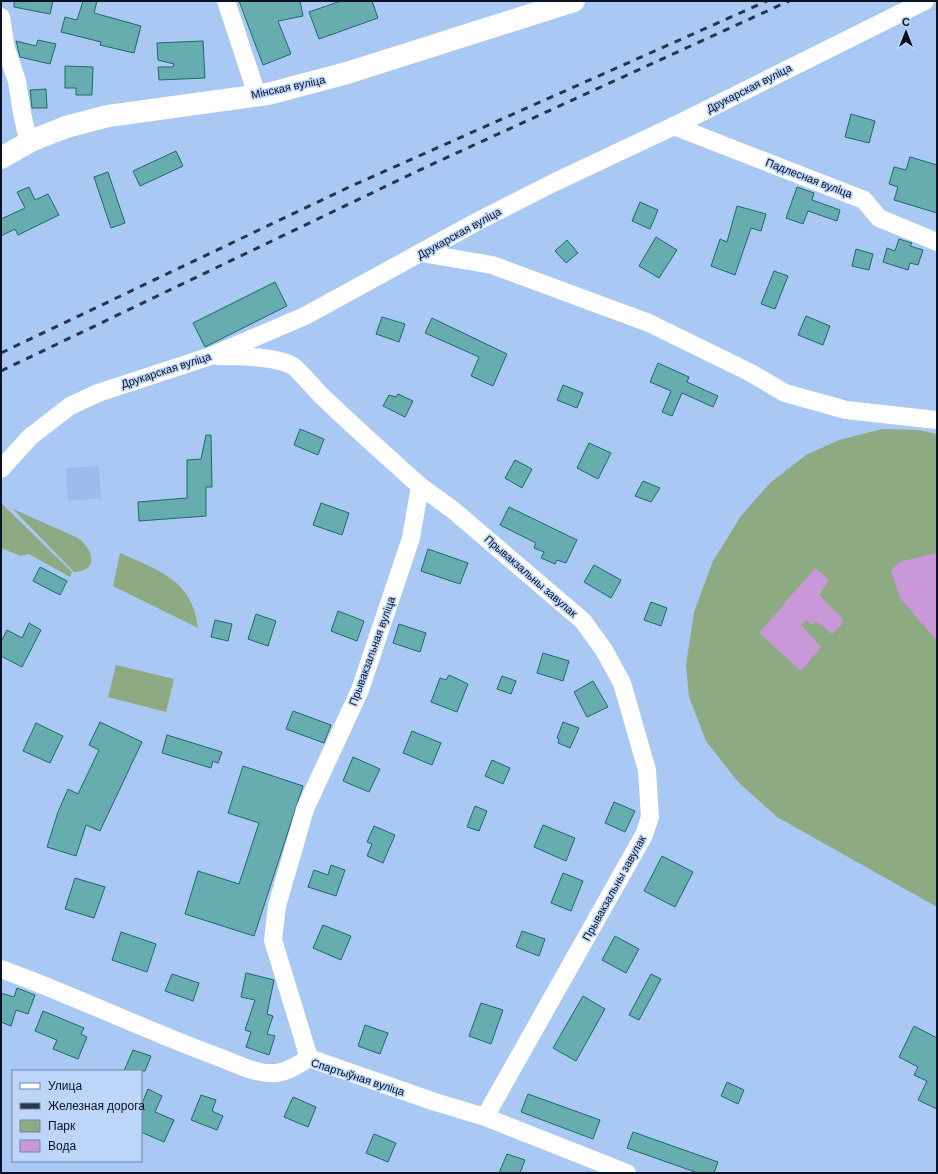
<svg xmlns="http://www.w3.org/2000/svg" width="938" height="1174" font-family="'DM Sans',sans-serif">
  <rect width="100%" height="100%" fill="#aac8f4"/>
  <!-- built -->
  <path fill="#99bced" d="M99,466L101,499L68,500L66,468Z"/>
  <!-- green -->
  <g fill="#8daa82">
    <path d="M882,429L919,430L937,434V907L777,817L738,782L706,741L689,697L686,665L694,612L713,561L741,516L770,483L806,455L839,440Z"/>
    <path d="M1,503L72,572L70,577L29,554L21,556L1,548Z"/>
    <path d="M13,509L78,538C93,549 100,571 74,572Z"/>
    <path d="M120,553C158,570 193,580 198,628L113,586Z"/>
    <path d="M116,665L174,679L166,712L108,697Z"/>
  </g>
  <!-- water -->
  <g fill="#c998d8">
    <path d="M937,553V641L900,598L891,570L899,562Z"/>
    <path d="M815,568L829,580L819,595L843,619L842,624L832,634L816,621L812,625L806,620L801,625L821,647L801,671L759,633Z"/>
  </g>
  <!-- building -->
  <g fill="#67adaf" stroke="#1d686a">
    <path d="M14,1H53L50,14L14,7Z"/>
    <path d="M83,1H97L94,13L141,26L134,53L100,45L101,42L61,32L65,17L77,20Z"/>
    <path d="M239,1H300L303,16L278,21L291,54L263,65Z"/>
    <path d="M341,1H372L378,18L319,39L309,12Z"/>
    <path d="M38,40L56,44L50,64L20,57L16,41L36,46Z"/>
    <path d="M203,41L205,78L159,80L158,67H173L174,64L158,60L157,43Z"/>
    <path d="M65,66L93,67L92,95H76V88H65Z"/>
    <path d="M46,89L47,108H32L30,90Z"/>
    <path d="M851,114L875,121L869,143L845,137Z"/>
    <path d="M176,151L183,166L140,186L133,171Z"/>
    <path d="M910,157L937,165V213L894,200L898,187L889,184L894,167L906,170Z"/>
    <path d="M108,172L125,223L111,228L94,177Z"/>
    <path d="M29,187L35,200L48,194L59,215L18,235L15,229L1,236V219L25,208L17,192Z"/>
    <path d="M797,187L814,193L812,200L840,210L837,221L808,211L803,224L786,218Z"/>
    <path d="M640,202L658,210L650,229L632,221Z"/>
    <path d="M737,206L766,214L761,231L751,228L735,275L711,266L720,239L727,242Z"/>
    <path d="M656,237L677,250L659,278L639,266Z"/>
    <path d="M899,239L912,243L910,246L923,250L918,265L910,263L908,270L883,262L887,248L895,251Z"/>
    <path d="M567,240L578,253L566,263L555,251Z"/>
    <path d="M856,249L873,254L869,270L852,266Z"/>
    <path d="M774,271L788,276L775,309L761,304Z"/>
    <path d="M275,282L287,306L205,347L193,323Z"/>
    <path d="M806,316L830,326L823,345L798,335Z"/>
    <path d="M382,317L405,324L399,342L376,334Z"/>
    <path d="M432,318L507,354L493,386L471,376L479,357L425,333Z"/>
    <path d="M658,363L689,377L687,382L718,396L713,407L682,393L672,416L662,412L671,391L650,382Z"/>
    <path d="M563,385L583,393L577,408L557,400Z"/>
    <path d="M398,394L413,401L405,417L383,406L389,395L396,397Z"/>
    <path d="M300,429L324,439L318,455L294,445Z"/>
    <path d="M206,435H211L212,487H206V516L139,521L138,502L187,498V460L201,459Z"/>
    <path d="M589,443L611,453L598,479L577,468Z"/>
    <path d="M515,460L532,469L522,488L505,478Z"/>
    <path d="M643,481L660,488L651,502L635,496Z"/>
    <path d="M321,503L349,513L342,535L313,525Z"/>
    <path d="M509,507L577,540L566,563L557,560L555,564L541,558L544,552L534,548L536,543L500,525Z"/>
    <path d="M428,549L468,563L460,584L421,571Z"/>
    <path d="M594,565L621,580L611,598L584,582Z"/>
    <path d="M40,567L67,581L60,595L33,581Z"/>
    <path d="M651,602L667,608L661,626L644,620Z"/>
    <path d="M338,611L364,621L357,641L331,631Z"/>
    <path d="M256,614L276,621L268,646L248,639Z"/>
    <path d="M215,620L232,624L228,641L211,637Z"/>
    <path d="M29,623L41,630L22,667L1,656V642L7,630L22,638Z"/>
    <path d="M399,624L426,633L420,652L393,643Z"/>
    <path d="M543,653L569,661L563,681L537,673Z"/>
    <path d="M449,675L468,684L457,712L431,702L440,678L446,680Z"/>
    <path d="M502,676L516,681L511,694L497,689Z"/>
    <path d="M593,681L608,707L587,717L574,692Z"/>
    <path d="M293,711L331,725L324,743L286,729Z"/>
    <path d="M100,722L142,742L100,831L86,825L76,856L47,847L58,812L68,789L78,794L99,750L89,745Z"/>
    <path d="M563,722L579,728L570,748L558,743L559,739L557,738Z"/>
    <path d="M36,723L63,736L50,763L23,751Z"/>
    <path d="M412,731L441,743L432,765L403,753Z"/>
    <path d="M167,735L222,752L218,763L213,761L211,768L162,753Z"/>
    <path d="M353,757L380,769L369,792L343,781Z"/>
    <path d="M492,760L510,768L503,784L485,776Z"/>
    <path d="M243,766L303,786L254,936L185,914L198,871L239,884L259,823L228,813Z"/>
    <path d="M614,802L635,811L625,832L605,823Z"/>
    <path d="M475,806L487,811L479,831L467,827Z"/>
    <path d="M543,825L575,838L566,861L534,847Z"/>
    <path d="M374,826L395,835L383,863L367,856L372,844L367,842Z"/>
    <path d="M662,856L693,872L675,907L644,891Z"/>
    <path d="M331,865L345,870L336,896L308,887L314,870L328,875Z"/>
    <path d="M563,873L583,881L571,911L551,903Z"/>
    <path d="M75,878L105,887L94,918L65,909Z"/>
    <path d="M323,925L351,936L341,960L313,948Z"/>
    <path d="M522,931L545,939L539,956L516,947Z"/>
    <path d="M121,932L156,944L147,972L112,960Z"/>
    <path d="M615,936L639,949L626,973L602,960Z"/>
    <path d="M246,973L274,980L267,1014L273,1016L267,1034L275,1036L269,1055L246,1047L251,1032L245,1030L255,1000L241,997Z"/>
    <path d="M172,974L199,983L193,1001L165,991Z"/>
    <path d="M651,974L661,979L639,1020L629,1015Z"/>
    <path d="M17,988L35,995L28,1014L16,1010L11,1026L1,1022V993L14,997Z"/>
    <path d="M583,996L605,1009L576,1061L553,1048Z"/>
    <path d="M481,1003L503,1010L491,1044L469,1036Z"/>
    <path d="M43,1011L84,1028L81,1034L87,1037L78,1059L53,1049L57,1040L35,1031Z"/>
    <path d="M365,1025L388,1033L380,1054L358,1046Z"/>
    <path d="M914,1026L937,1038V1109L918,1100L927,1081L914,1075L918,1067L899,1057Z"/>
    <path d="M133,1050L151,1056L145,1071H124Z"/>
    <path d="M727,1082L744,1090L738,1104L721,1096Z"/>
    <path d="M148,1089L162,1096L155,1112L174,1120L164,1142L141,1132V1106Z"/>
    <path d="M528,1094L600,1120L593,1139L521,1112Z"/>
    <path d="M201,1095L216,1100L212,1111L223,1116L217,1130L191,1120Z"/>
    <path d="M293,1097L316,1107L308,1127L284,1117Z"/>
    <path d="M633,1132L718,1162L714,1173H698L627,1148Z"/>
    <path d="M374,1134L396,1143L388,1162L366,1153Z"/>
    <path d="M507,1154L525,1160L520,1173H499Z"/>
  </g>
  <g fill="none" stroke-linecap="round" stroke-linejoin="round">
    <!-- street -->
    <g stroke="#fff" stroke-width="18">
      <path d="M226,1L257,95"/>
      <path d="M1,17L6,49L17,81L22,113L26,131L33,140"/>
      <path d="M674,126L864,200L879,218L937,242"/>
      <path d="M421,253L492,265L649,323L751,373L785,393L846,410L937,420"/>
      <path d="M218,356C237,356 276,356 293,366C300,371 317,392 325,399C356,429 388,457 420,486L411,538L360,690L305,809L277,906L273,940L309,1058"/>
      <path d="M1,469L30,437L70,406L98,393L211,356L305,316L480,220L553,183L674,126L925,1"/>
      <path d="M420,486L453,510L583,621L604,650L622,683L647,770L650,817L644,835L485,1117"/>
      <path d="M1,969C75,996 147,1031 221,1058C237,1064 258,1075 276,1073C288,1072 299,1064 309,1058L435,1102L485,1117L627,1173"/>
    </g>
    <!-- secondary -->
    <path stroke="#fff" stroke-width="22" d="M1,158L33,140L66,127L108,116L268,94L347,73L574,1"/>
    <!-- rail -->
    <g stroke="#273449" stroke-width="3" stroke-dasharray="7 7" stroke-linecap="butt">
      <path d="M1,353L347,188L767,1"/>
      <path d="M1,371L426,167L789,1"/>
    </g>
  </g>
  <g text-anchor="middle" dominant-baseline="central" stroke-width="3" stroke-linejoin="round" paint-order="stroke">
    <!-- street labels -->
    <g font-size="11" fill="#091323" stroke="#bcd5f8">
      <text transform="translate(288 87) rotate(-12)">Мінская вуліца</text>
      <text transform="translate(749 88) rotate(-27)">Друкарская вуліца</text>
      <text transform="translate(809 178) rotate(21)">Падлесная вуліца</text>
      <text transform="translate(459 233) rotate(-29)">Друкарская вуліца</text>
      <text transform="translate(166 370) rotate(-18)">Друкарская вуліца</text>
      <text transform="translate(531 576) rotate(41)">Прывакзальны завулак</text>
      <text transform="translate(372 651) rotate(-70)">Прывакзальная вуліца</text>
      <text transform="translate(614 888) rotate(-61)">Прывакзальны завулак</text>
      <text transform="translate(358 1077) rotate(18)">Спартыўная вуліца</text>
    </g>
  </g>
  <!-- border -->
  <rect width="938" height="1174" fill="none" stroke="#091323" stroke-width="4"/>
  <!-- legend -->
  <rect x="12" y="1070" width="130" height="92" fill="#bcd5f8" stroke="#7487a3"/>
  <rect x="20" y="1083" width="20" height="6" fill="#ffffff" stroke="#7487a3"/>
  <text x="48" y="1090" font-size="12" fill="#091323">Улица</text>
  <rect x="20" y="1103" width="20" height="6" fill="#273449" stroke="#7487a3"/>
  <text x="48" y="1110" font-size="12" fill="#091323">Железная дорога</text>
  <rect x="20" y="1120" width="20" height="12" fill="#8daa82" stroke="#7487a3"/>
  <text x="48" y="1130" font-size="12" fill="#091323">Парк</text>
  <rect x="20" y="1140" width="20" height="12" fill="#c998d8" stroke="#7487a3"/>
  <text x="48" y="1150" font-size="12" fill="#091323">Вода</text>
  <!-- north arrow -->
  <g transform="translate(906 32)" stroke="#bcd5f8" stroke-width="3" paint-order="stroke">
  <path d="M0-3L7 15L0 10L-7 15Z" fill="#091323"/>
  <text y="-6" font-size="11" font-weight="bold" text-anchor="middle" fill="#091323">С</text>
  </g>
</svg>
